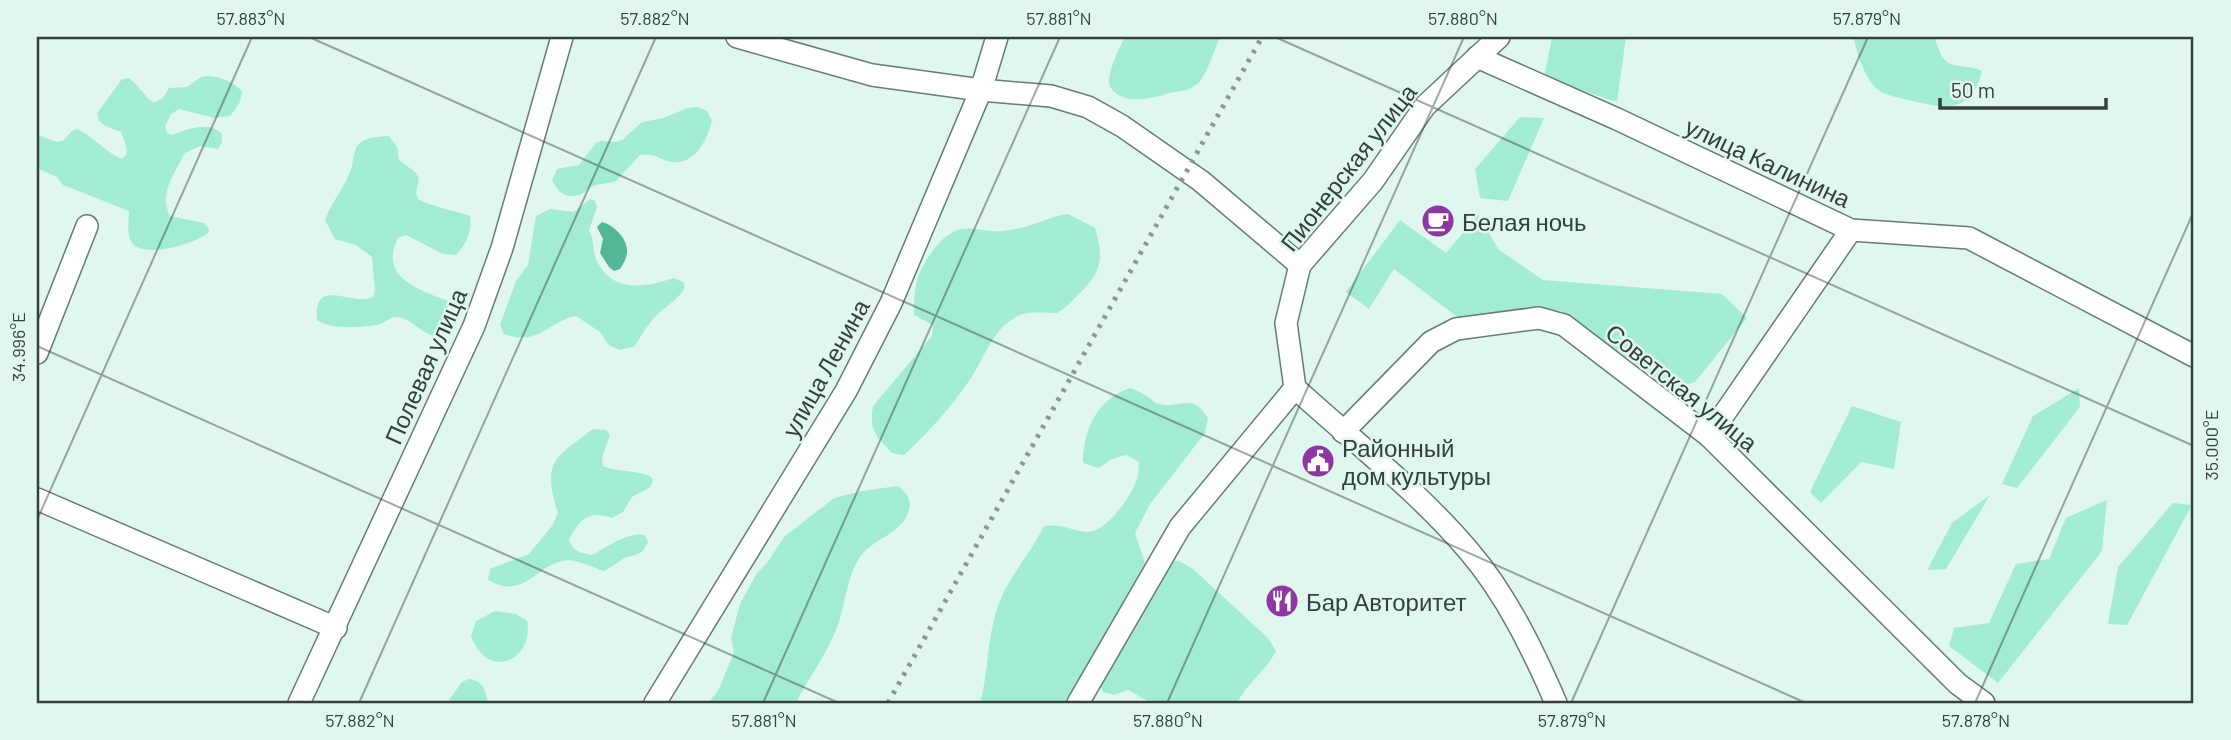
<svg xmlns="http://www.w3.org/2000/svg" width="2231" height="740" font-family="Barlow,sans-serif">
  <rect width="100%" height="100%" fill="#e0f7ee"/>
  <!-- green -->
  <g fill="#a2ecd1">
    <path d="M1125,37H1220C1214,50 1209,69 1200,81C1190,93 1179,90 1166,94C1150,99 1122,105 1111,88C1104,77 1120,47 1125,37Z"/>
    <path d="M1552,37H1626L1617,102L1544,78Z"/>
    <path d="M1856,37H1934C1937,43 1939,53 1944,59C1951,69 1970,64 1982,71C1971,116 1943,108 1908,100C1898,97 1885,96 1877,89C1865,78 1857,54 1854,39Z"/>
    <path d="M207,76C222,77 231,81 242,91L240,102L230,116L214,118L179,109L171,114L165,126L167,133L171,135C187,130 208,120 222,134V142L218,149L200,146L185,153C175,172 158,195 170,216L204,223L209,229V232C196,244 144,259 132,243C126,233 129,221 129,211L63,185L57,177L37,168V135L57,142L63,141L72,131L77,129C95,137 103,151 122,159L126,155L127,149L121,132C111,128 95,125 98,112L122,79L129,78C138,85 144,96 154,103L163,98L169,88L187,87L201,77Z"/>
    <path d="M697,107L707,111L712,120C708,140 693,169 667,161C656,157 652,153 640,155L616,181C609,184 601,183 594,186C588,187 584,194 579,195C565,199 557,191 552,180L557,169L579,165L596,143L601,141L616,142L622,140L642,122L664,118L687,108Z"/>
    <path d="M1520,117L1544,118L1508,201L1480,198L1475,169Z"/>
    <path d="M389,136L397,147L399,160L415,172L419,178L416,193L418,199C434,208 452,209 470,216C472,233 467,242 456,255L443,254L406,235L398,238C378,277 419,290 448,301V316L441,336C427,339 415,322 402,318C391,314 386,323 377,325C361,327 330,330 317,320C313,275 352,307 373,297L375,291L372,257L356,245L335,239L325,220C332,201 346,186 352,166C353,160 354,150 358,145C366,136 378,137 389,136Z"/>
    <path d="M590,199L595,201L597,207L589,230C595,241 592,251 597,261C613,294 646,287 674,278L683,282L685,288C676,301 670,303 659,313C649,322 642,334 635,346L620,350L609,345L600,332L576,316C550,320 539,347 504,334L500,325L516,281L528,265L536,216L550,209L574,212Z"/>
    <path d="M1068,214L1095,228C1104,258 1102,272 1079,294C1072,301 1066,308 1057,313C1046,313 1030,311 1020,315C994,326 985,356 971,378C953,405 928,433 904,455L892,453C876,436 869,431 873,406L932,336L933,325L914,315C914,302 914,289 918,277C924,260 943,232 961,229C972,227 983,231 994,231C1001,232 1009,230 1016,229C1034,226 1050,216 1068,214Z"/>
    <path d="M1478,215L1499,250L1543,280L1722,294L1747,318L1695,382L1672,389L1559,310L1460,319L1394,269L1369,309L1346,292L1400,220L1446,253Z"/>
    <path d="M1130,388C1135,390 1141,392 1145,395C1151,398 1153,403 1159,404C1183,409 1191,392 1208,418L1205,433L1150,504L1135,533L1145,563L1131,593L1064,703H980C990,668 986,632 1002,596C1013,572 1032,551 1044,526C1063,524 1069,530 1086,532C1107,533 1131,496 1137,479C1139,474 1138,468 1139,462L1126,455L1112,459L1099,468L1083,463C1083,430 1097,399 1130,388Z"/>
    <path d="M2079,388L2080,407L2017,488L2002,484L2033,416Z"/>
    <path d="M1852,406L1901,422L1894,469L1861,462L1821,503L1810,492Z"/>
    <path d="M593,429L606,430L610,435L602,457L603,466C619,473 635,469 651,477L653,481L650,487L632,497L623,512L612,518C588,511 582,517 569,539C572,551 580,553 592,555C608,547 626,532 645,535L648,542C640,560 632,552 620,561C614,565 610,568 604,571C593,568 574,557 562,561C533,568 524,600 488,580L490,569L529,554L552,526L558,513C542,462 553,459 593,429Z"/>
    <path d="M898,486C907,493 913,501 908,513C899,536 870,539 858,560C844,585 845,613 833,637C823,660 807,680 796,703H708L718,691L734,653L731,638L740,604L757,573L767,563L784,537L834,498L862,491Z"/>
    <path d="M1990,495L1946,569L1927,570L1952,523Z"/>
    <path d="M2107,500L2102,551L1998,683L1949,646L1954,628L1989,623L2016,564L2049,559L2066,518Z"/>
    <path d="M2173,503L2192,505L2127,625L2108,624L2118,567Z"/>
    <path d="M1174,561H1179L1193,569L1268,638L1276,651C1266,671 1247,683 1237,703H1151L1128,690L1114,695L1103,692L1101,687V676L1166,569Z"/>
    <path d="M495,611L516,614L527,621C535,656 490,685 471,636L476,621Z"/>
    <path d="M468,679C483,680 485,690 488,703H447L461,683Z"/>
  </g>
  <!-- water -->
  <path fill="#52b797" d="M602,222C614,225 628,239 627,252C627,258 623,264 620,269L614,271L609,267L600,253L603,239L597,227Z"/>
  <g fill="none" stroke-linecap="round" stroke-linejoin="round">
    <defs>
      <g id="minor">
        <path d="M737,37L872,75L981,90L1051,96L1088,107L1122,126L1201,181L1300,265"/>
        <path d="M1477,57L1617,119L1851,230L1969,238L2194,356"/>
        <path d="M37,353L87,226"/>
        <path d="M1295,388C1353,441 1417,490 1468,550C1506,594 1533,650 1556,703"/>
        <path d="M1343,432L1431,342L1456,329L1539,318L1564,325L1709,436L1958,684L1984,703"/>
        <path d="M1709,436L1851,230"/>
        <path d="M37,499L336,628"/>
        <path d="M299,703L474,326L502,248L562,37"/>
        <path d="M655,703L846,391L891,303L981,90L997,37"/>
        <path d="M1078,703L1180,527L1295,388L1286,323L1300,265L1373,181L1425,106L1499,37"/>
      </g>
    </defs>
    <!-- minor casing -->
    <use href="#minor" stroke="#677c74" stroke-width="24"/>
    <!-- minor -->
    <use href="#minor" stroke="#fff" stroke-width="21"/>
    <!-- rail -->
    <path stroke="#889992" stroke-width="5" stroke-dasharray="3.5 7" stroke-linecap="butt" d="M888,703L1262,37"/>
  </g>
  <!-- ticks -->
  <path fill="none" stroke="#353f3b" stroke-width="2" stroke-opacity="0.45" d="M309,37L1806,703M1275,37L2194,446M37,346L839,703M37,520L252,37M359,703L656,37M763,703L1060,37M1167,703L1464,37M1571,703L1868,37M1975,703L2194,211"/>
  <!-- icons -->
  <defs>
    <symbol id="cafe-disc" viewBox="-11 -11 22 22"><circle r="9.5" fill="#8e36a2" stroke="#e0f7ee"/><path d="M-5.5-4.5H6V0H3Q3 3.5 0 3.5H-2.5Q-5.5 3.5-5.5 0ZM3-3.2v2h1.7v-2ZM-6 4.5H4V6H-6Z" fill="#fff"/></symbol>
    <symbol id="civic-disc" viewBox="-11 -11 22 22"><circle r="9.5" fill="#8e36a2" stroke="#e0f7ee"/><path d="M-.6-6.5H3V-4.5H.6V-3L4-1V1h2V6H-6V1h2V-1L-.6-3ZM-1.2 2.5V6h2.4V2.5Z" fill="#fff"/></symbol>
    <symbol id="restaurant-disc" viewBox="-11 -11 22 22"><circle r="9.5" fill="#8e36a2" stroke="#e0f7ee"/><path d="M-5-6h1v4h1v-4h1v4h1v-4h1v5L-1.5 .5V6h-2V.5L-5-1ZM5-6V6H3V1.5H1.5Q1.5-4 5-6Z" fill="#fff"/></symbol>
  </defs>
  <g fill-rule="evenodd">
    <use href="#cafe-disc" x="1419" y="202" width="38" height="38"/>
    <use href="#civic-disc" x="1299" y="442" width="38" height="38"/>
    <use href="#restaurant-disc" x="1263" y="582" width="38" height="38"/>
  </g>
  <g text-anchor="middle" dominant-baseline="central" stroke-width="5" stroke-linejoin="round" paint-order="stroke">
    <!-- street labels -->
    <g font-size="24" fill="#353f3b" stroke="#e0f7ee">
      <text transform="translate(1768 162) rotate(25)">улица Калинина</text>
      <text transform="translate(1348 167) rotate(-52)">Пионерская улица</text>
      <text transform="translate(425 366) rotate(-66)">Полевая улица</text>
      <text transform="translate(825 368) rotate(-61)">улица Ленина</text>
      <text transform="translate(1682 387) rotate(39)">Советская улица</text>
    </g>
    <!-- poi labels -->
    <g font-size="24" fill="#353f3b" stroke="#e0f7ee" text-anchor="start">
      <text x="1462" y="221">Белая ночь</text>
      <text x="1342" y="447">Районный<tspan x="1342" dy="28">дом культуры</tspan></text>
      <text x="1306" y="601">Бар Авторитет</text>
    </g>
  </g>
  <!-- border -->
  <rect width="2231" height="740" fill="none" stroke="#e0f7ee" stroke-width="77"/>
  <!-- scale -->
  <path d="M1940 98v10h166v-10" fill="none" stroke="#353f3b" stroke-width="3.5"/>
  <text x="1951" y="98" font-size="21" fill="#353f3b" stroke="#e0f7ee" stroke-width="5" paint-order="stroke">50 m</text>
  <rect x="38" y="38" width="2154" height="664" fill="none" stroke="#353f3b" stroke-width="2.5"/>
  <g font-size="18" text-anchor="middle" fill="#353f3b">
    <text x="251" y="25">57.883°N</text>
    <text x="655" y="25">57.882°N</text>
    <text x="1059" y="25">57.881°N</text>
    <text x="1463" y="25">57.880°N</text>
    <text x="1867" y="25">57.879°N</text>
    <text transform="translate(19 347) rotate(-90)" y="6">34.996°E</text>
    <text transform="translate(2212 445) rotate(-90)" y="6">35.000°E</text>
    <text x="360" y="727">57.882°N</text>
    <text x="764" y="727">57.881°N</text>
    <text x="1168" y="727">57.880°N</text>
    <text x="1572" y="727">57.879°N</text>
    <text x="1976" y="727">57.878°N</text>
  </g>
</svg>
